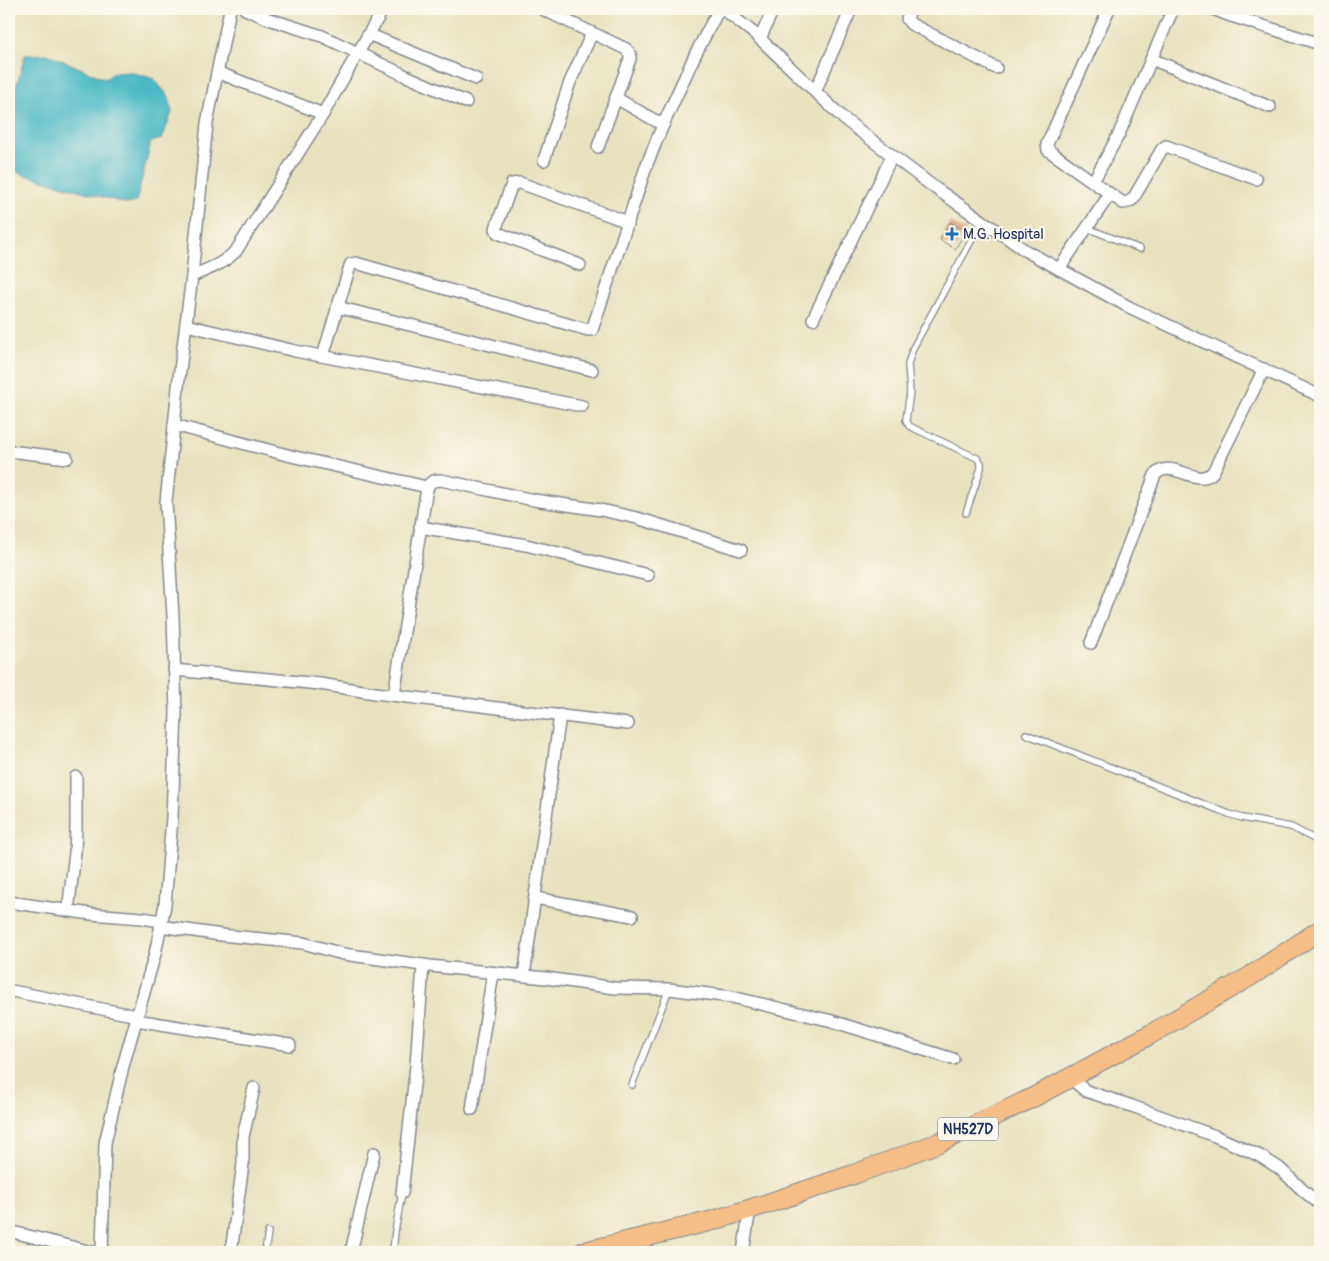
<svg xmlns="http://www.w3.org/2000/svg" width="1329" height="1261" font-family="Pangolin,sans-serif">
  <rect width="100%" height="100%" fill="#fbf7ec"/>
  <filter id="ink" filterUnits="userSpaceOnUse"><feTurbulence type="fractalNoise" baseFrequency=".02" numOctaves="2"/><feDisplacementMap in="SourceGraphic" scale="10" xChannelSelector="R" yChannelSelector="G"/><feConvolveMatrix kernelMatrix="1 2 1 2 8 2 1 2 1" color-interpolation-filters="sRGB"/></filter>
  <filter id="wash" filterUnits="userSpaceOnUse"><feTurbulence type="fractalNoise" baseFrequency=".0096" numOctaves="4" result="noise"/><feDisplacementMap in="SourceGraphic" scale="20" xChannelSelector="R" yChannelSelector="G"/><feGaussianBlur stdDeviation="1.12" result="paint"/><feColorMatrix in="noise" values="0 0 0 0 0 0 0 0 0 0 0 0 0 0 0 0 0 1.4 0 .05"/><feComposite in="paint" operator="in"/></filter>
  <g filter="url(#wash)">
    <rect width="100%" height="100%" fill="#e9e2bf"/>
    <!-- water -->
    <path fill="#4cb9c5" stroke="#347492" d="M47,54L106,79L113,73L131,72L154,79L169,97L172,112L162,139L151,142L136,202L127,204L22,174L9,167V114L25,55Z"/>
    <g id="blocks">
      <!-- building -->
      <path fill="#d9946f" d="M950,222L966,231L955,249L940,240Z"/>
    </g>
  </g>
  <g filter="url(#ink)">
    <use href="#blocks" fill-opacity="0" stroke="#82888e" stroke-width="1"/>
    <g fill="none" stroke-linecap="round" stroke-linejoin="round">
      <defs>
        <g id="service">
          <path d="M1087,228L1140,249"/>
          <path d="M966,513L981,468V463L977,458L909,426L906,420L910,392L908,364L913,348L982,221"/>
          <path d="M1026,734L1229,814L1242,818L1291,827L1320,842"/>
          <path d="M632,1085L669,989"/>
          <path d="M265,1252L268,1232"/>
          <path d="M393,1252L395,1231L402,1193"/>
        </g>
        <g id="minor">
          <path d="M245,9L269,19L322,36L339,44L404,75L466,102"/>
          <path d="M542,9L626,49L630,54V59L598,147"/>
          <path d="M723,9L755,34L844,119L935,188L1026,251L1129,307L1320,396"/>
          <path d="M910,9L907,19L911,24L996,68"/>
          <path d="M1109,9L1047,144L1048,150L1123,203L1128,202L1133,199L1162,149L1166,146L1256,179"/>
          <path d="M1213,9L1228,15L1320,44"/>
          <path d="M368,34L476,79"/>
          <path d="M760,39L773,9"/>
          <path d="M1151,59L1270,107"/>
          <path d="M217,72L323,114"/>
          <path d="M815,92L849,14"/>
          <path d="M616,98L663,125"/>
          <path d="M544,160L570,82L592,33"/>
          <path d="M1093,182L1119,134L1173,9"/>
          <path d="M580,265L498,233L496,229L497,225L512,184L520,183L628,222"/>
          <path d="M1059,269L1110,194"/>
          <path d="M192,276C210,268 222,265 236,251L323,114L383,9"/>
          <path d="M337,307L592,370"/>
          <path d="M813,319L892,156"/>
          <path d="M186,325L295,351L582,406"/>
          <path d="M323,356L350,266L351,264L356,263L588,330H592L647,164L663,125L695,55L719,9"/>
          <path d="M174,425L291,456L427,487"/>
          <path d="M9,451L67,458"/>
          <path d="M420,527L526,545L648,575"/>
          <path d="M1091,643L1155,475C1171,457 1198,489 1213,472L1264,369"/>
          <path d="M174,670L320,684L375,693L628,724"/>
          <path d="M394,695L426,494C428,484 430,480 441,480L534,500L601,510L637,518L741,550"/>
          <path d="M535,898L632,916"/>
          <path d="M9,902L91,914L142,918L161,921"/>
          <path d="M68,911L75,853L76,828V777"/>
          <path d="M160,926L221,935L303,943L343,954L430,966L546,978L615,988L669,989L732,997L832,1021L953,1059"/>
          <path d="M524,976L560,715"/>
          <path d="M12,991L137,1016"/>
          <path d="M136,1020L290,1045"/>
          <path d="M1069,1077L1086,1091L1132,1106L1215,1136L1260,1156L1279,1168L1306,1193L1320,1204"/>
          <path d="M472,1109L493,973"/>
          <path d="M402,1193L416,1066L423,965"/>
          <path d="M9,1231L92,1252"/>
          <path d="M102,1252L105,1143L123,1066L155,954L165,905L172,818L176,713L173,616L166,502L179,378L192,276L207,123L230,9"/>
          <path d="M231,1252L243,1164V1137L254,1088"/>
          <path d="M351,1252L374,1153"/>
          <path d="M743,1252L750,1209"/>
        </g>
        <path id="trunk" d="M583,1252L715,1220L766,1204L855,1174L938,1143L1034,1097L1151,1034L1249,977L1320,930"/>
      </defs>
      <!-- service casing -->
      <use href="#service" stroke="#82888e" stroke-width="8"/>
      <!-- minor casing -->
      <use href="#minor" stroke="#82888e" stroke-width="14"/>
      <!-- trunk casing -->
      <use href="#trunk" stroke="#82888e" stroke-width="21"/>
      <!-- service -->
      <use href="#service" stroke="#fff" stroke-width="5.5"/>
      <!-- minor -->
      <use href="#minor" stroke="#fff" stroke-width="11"/>
      <!-- trunk -->
      <use href="#trunk" stroke="#f6be87" stroke-width="19"/>
    </g>
  </g>
  <!-- markers -->
  <path fill="#1f6fb2" stroke="#fbf7ec" stroke-width="2" d="M949.5 226.5h5v5h5v5h-5v5h-5v-5h-5v-5h5z"/>
  <g text-anchor="middle" dominant-baseline="central" stroke-width="4.5" stroke-linejoin="round" paint-order="stroke">
    <!-- shield labels -->
    <rect fill="#fbf7ec" stroke="#5e6b89" stroke-width="1" x="938" y="1117.5" width="60" height="23" rx="4"/>
    <g font-size="14" font-weight="bold" fill="#1b2f5e">
      <text x="968" y="1129">NH527D</text>
    </g>
    <!-- poi labels -->
    <g font-size="15" fill="#1b2f5e" stroke="#fbf7ec" text-anchor="start">
      <text x="963" y="234">M.G. Hospital</text>
    </g>
  </g>
  <!-- margin -->
  <rect width="1329" height="1261" fill="none" stroke="#fbf7ec" stroke-width="30"/>
</svg>
